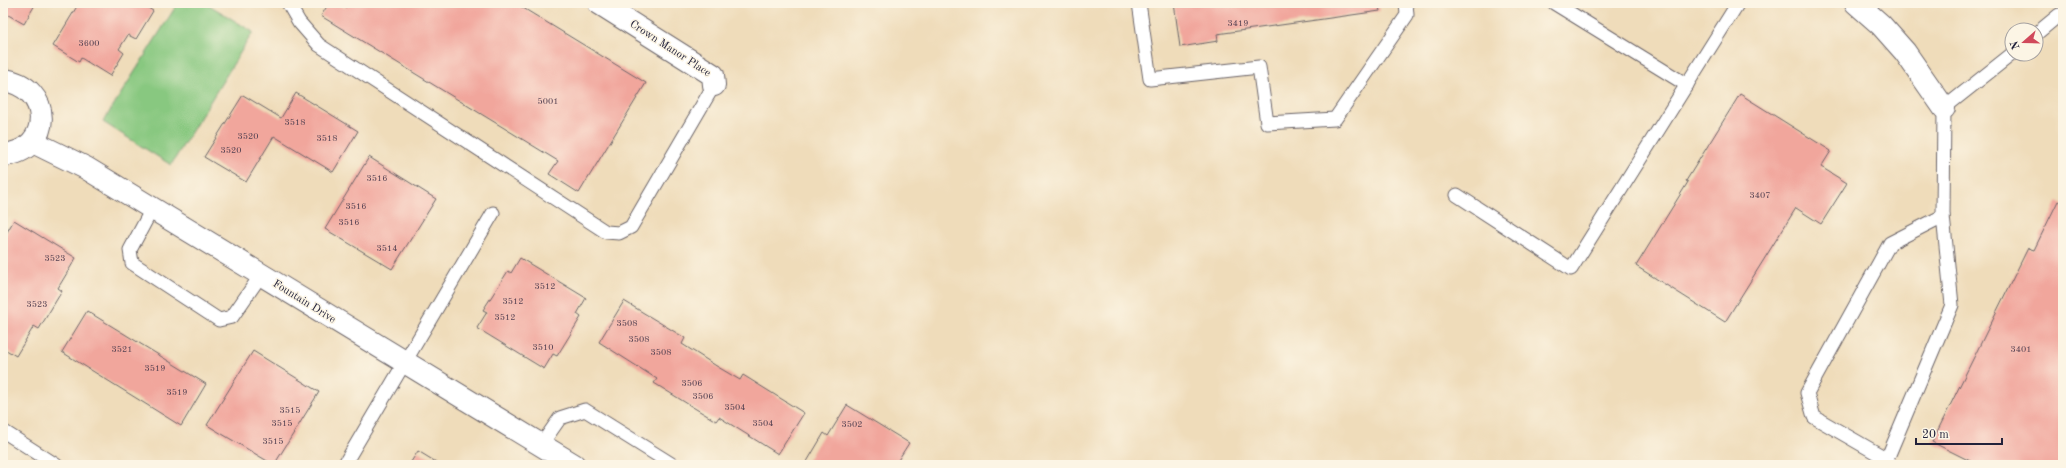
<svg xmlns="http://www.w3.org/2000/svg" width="2066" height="468" font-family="'Old Standard TT',serif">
  <rect width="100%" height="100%" fill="#fcf5e5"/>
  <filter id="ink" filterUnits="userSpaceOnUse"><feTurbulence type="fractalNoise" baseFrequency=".025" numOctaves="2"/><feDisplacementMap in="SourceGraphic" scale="8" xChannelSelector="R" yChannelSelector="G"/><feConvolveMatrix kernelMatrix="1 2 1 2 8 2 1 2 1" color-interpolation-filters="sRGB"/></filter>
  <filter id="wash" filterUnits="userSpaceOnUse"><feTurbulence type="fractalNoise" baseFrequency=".012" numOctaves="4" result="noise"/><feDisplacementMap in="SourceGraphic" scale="16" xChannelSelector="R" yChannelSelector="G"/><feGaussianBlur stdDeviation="0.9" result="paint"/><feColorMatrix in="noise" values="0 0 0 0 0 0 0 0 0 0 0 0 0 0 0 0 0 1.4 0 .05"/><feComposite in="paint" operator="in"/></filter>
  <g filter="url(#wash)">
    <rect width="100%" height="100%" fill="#efdcba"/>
    <!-- green -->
    <path fill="#88c880" stroke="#55755e" d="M178,3H206L253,32L171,165L103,122Z"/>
    <g id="blocks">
      <!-- building -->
      <g fill="#f1a69c">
        <path d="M3,3H36L24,24L3,12Z"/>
        <path d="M79,3H140L153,11L136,39L128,35L119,49L124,53L110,76L81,58L79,62L53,46Z"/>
        <path d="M329,3H337L345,8L347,3H515L646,83L579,193L549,174L558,161L321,16Z"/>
        <path d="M1174,3H1378L1380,11L1217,34L1218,41L1180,47Z"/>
        <path d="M296,93L358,131L333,172L274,136L246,182L204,157L243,95L281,118Z"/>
        <path d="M1740,94L1831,151L1821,167L1847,183L1821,224L1796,208L1725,322L1636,266L1688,182L1686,181Z"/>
        <path d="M369,157L436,199L392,269L325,229Z"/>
        <path d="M2058,201L2063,204V465H1978L1932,442L2028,248L2034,250Z"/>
        <path d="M14,220L76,258L58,288L62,291L39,329L34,326L16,356L3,348V239Z"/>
        <path d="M520,258L586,298L577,314L581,317L557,356L553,354L544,369L477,328L487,312L483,310L508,271L511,273Z"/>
        <path d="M624,301L685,338L682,344L718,367L740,380L743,375L804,413L778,454L719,417L716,421L691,406L654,383L657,379L599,342Z"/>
        <path d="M87,311L206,384L181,426L62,352Z"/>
        <path d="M253,351L319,392L274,465L207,425Z"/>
        <path d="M847,405L909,443L895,465H805L824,433L828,436Z"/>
        <path d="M418,451L441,465H409Z"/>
      </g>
    </g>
  </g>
  <g filter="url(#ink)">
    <use href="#blocks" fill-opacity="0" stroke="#6a6367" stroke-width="1"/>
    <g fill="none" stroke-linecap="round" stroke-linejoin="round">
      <defs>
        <g id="service">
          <path d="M288,3L299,22L319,45L606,232L619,233L631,227L714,85"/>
          <path d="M1139,3L1150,79L1259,67L1267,123L1335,119L1407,15L1406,3"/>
          <path d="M1554,3L1687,85"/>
          <path d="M2036,34L2059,15L2063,16"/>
          <path d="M1457,195L1571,269L1738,3"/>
          <path d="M152,209L130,250L132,263L219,320L232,317L261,275"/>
          <path d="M3,431L56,465"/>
          <path d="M541,445L560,418L585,410L673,465"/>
          <path d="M1887,459L1814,417L1807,393L1890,243L1943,216"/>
          <path d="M344,465L493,213"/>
          <path d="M1889,465L1887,459L1952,305L1943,216L1944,108L2012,54"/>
        </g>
        <g id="minor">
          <path d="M599,3L713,75L714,85"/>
          <path d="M1856,3L1881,25L1905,52L1944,108"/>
          <path d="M3,80C53,86 54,151 3,155"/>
          <path d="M33,142L86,168L574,465"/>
        </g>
      </defs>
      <!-- service casing -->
      <use href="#service" stroke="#6a6367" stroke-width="15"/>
      <!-- minor casing -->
      <use href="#minor" stroke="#6a6367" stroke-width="24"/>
      <!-- service -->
      <use href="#service" stroke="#fff" stroke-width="13"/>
      <!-- minor -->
      <use href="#minor" stroke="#fff" stroke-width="22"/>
    </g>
  </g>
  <g text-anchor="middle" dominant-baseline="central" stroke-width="3" stroke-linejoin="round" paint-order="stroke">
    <!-- number labels -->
    <g font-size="9" fill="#564353">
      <text x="1238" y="23">3419</text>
      <text x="89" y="43">3600</text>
      <text x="548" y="101">5001</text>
      <text x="295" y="122">3518</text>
      <text x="248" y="136">3520</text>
      <text x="327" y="138">3518</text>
      <text x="231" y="150">3520</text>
      <text x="377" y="178">3516</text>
      <text x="1760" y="195">3407</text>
      <text x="356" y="206">3516</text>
      <text x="349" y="222">3516</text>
      <text x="387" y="248">3514</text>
      <text x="55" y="258">3523</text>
      <text x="545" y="286">3512</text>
      <text x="513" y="301">3512</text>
      <text x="37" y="304">3523</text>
      <text x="505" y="317">3512</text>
      <text x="627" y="323">3508</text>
      <text x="639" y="339">3508</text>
      <text x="543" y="347">3510</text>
      <text x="122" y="349">3521</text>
      <text x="2021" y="349">3401</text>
      <text x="661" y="352">3508</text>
      <text x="155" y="368">3519</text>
      <text x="692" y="383">3506</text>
      <text x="177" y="392">3519</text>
      <text x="703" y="396">3506</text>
      <text x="735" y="407">3504</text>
      <text x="290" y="410">3515</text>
      <text x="282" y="423">3515</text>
      <text x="763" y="423">3504</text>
      <text x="852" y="424">3502</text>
      <text x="273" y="441">3515</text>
    </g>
    <!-- street labels -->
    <g font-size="11" fill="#22223b" stroke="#fcf5e5">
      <text transform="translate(670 49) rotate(33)">Crown Manor Place</text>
      <text transform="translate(304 302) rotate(32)">Fountain Drive</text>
    </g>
  </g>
  <!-- margin -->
  <rect width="2066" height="468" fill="none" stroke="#fcf5e5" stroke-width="16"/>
  <!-- north arrow -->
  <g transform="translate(2024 42) rotate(250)"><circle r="19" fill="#fcf5e5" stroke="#a5a1a1"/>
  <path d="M0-3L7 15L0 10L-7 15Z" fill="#d1495b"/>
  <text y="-6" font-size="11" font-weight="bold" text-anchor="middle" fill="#22223b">N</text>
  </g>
  <!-- scale -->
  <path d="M1916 438v6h86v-6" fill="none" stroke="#22223b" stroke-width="2"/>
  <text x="1922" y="438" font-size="12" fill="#22223b" stroke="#fcf5e5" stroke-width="3" paint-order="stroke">20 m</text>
</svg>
